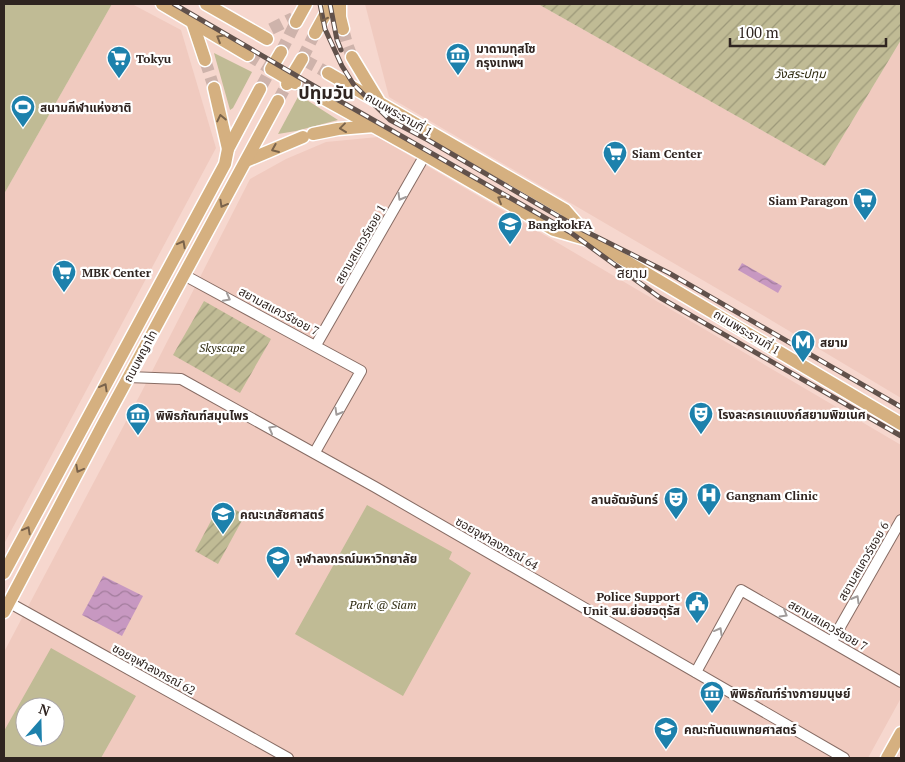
<svg xmlns="http://www.w3.org/2000/svg" width="905" height="762" font-family="'PT Serif','Noto Sans Thai',serif">
  <defs>
    <pattern id="garden-furrows" width="10" height="10" patternUnits="userSpaceOnUse" patternTransform="scale(1.25)"><rect width="10" height="10" fill="#c0bb95"/><path d="M-1 1l2-2M0 10L10 0M9 11l2-2" fill="none" stroke="#9c9879"/></pattern>
    <pattern id="water-waves" width="16" height="10" patternUnits="userSpaceOnUse" patternTransform="scale(1.25)"><rect width="16" height="10" fill="#c798c1"/><path d="M0 5q4-4 8 0t8 0" fill="none" stroke="#a27c9c"/></pattern>
  </defs>
  <rect width="100%" height="100%" fill="#f6d7ce"/>
  <!-- built -->
  <g fill="#f0cabf" fill-rule="evenodd">
    <path d="M112,4H132L181,30L216,148L4,544V194Z"/>
    <path d="M365,4H538L825,166L901,40V398L759,313L389,97Z"/>
    <path d="M378,137L901,445V698L868,758H4V652L141,393L250,179L286,159L326,142ZM25,707H55V737H25Z"/>
  </g>
  <!-- green -->
  <g fill="#c0bb95" fill-rule="evenodd">
    <path d="M4,4H112L4,194Z"/>
    <path d="M214,53L252,72L233,108L230,110Z"/>
    <path d="M299,95L338,120L296,131L278,134Z"/>
    <path d="M367,505L452,552L449,559L471,573L403,696L295,634Z"/>
    <path d="M51,648L136,696L101,758H4V731ZM25,707H55V737H25Z"/>
  </g>
  <!-- garden -->
  <g fill="url(#garden-furrows)">
    <path d="M538,4H901V40L825,166Z"/>
    <path d="M204,301L271,339L240,393L173,355Z"/>
    <path d="M221,502L245,515L218,564L195,551Z"/>
  </g>
  <!-- water -->
  <g fill="url(#water-waves)">
    <path d="M742,263L782,286L778,293L738,270Z"/>
    <path d="M103,576L143,596L122,636L82,615Z"/>
  </g>
  <g fill="none" stroke-linecap="round" stroke-linejoin="round">
    <!-- major-tunnel -->
    <g stroke="#ceb3ab" stroke-width="12" stroke-dasharray="12 6" stroke-linecap="butt">
      <path d="M271,29L293,18"/>
      <path d="M343,29L347,44L352,57"/>
      <path d="M281,52L296,22"/>
      <path d="M248,55L271,69L260,89"/>
      <path d="M302,59L315,33"/>
      <path d="M205,60L214,88"/>
      <path d="M304,60L328,73"/>
      <path d="M295,83L317,95"/>
      <path d="M278,101L287,84"/>
    </g>
    <defs>
      <g id="minor">
        <path d="M184,275L361,371L315,452"/>
        <path d="M316,345L425,155"/>
        <path d="M128,377L181,379L375,487L844,758"/>
        <path d="M8,602L288,758"/>
        <path d="M832,641L901,520"/>
        <path d="M696,672L741,590L901,682"/>
      </g>
      <g id="major">
        <path d="M162,4L248,55"/>
        <path d="M206,4L267,39"/>
        <path d="M340,4V17L343,29"/>
        <path d="M192,21L205,60"/>
        <path d="M296,22L306,4"/>
        <path d="M315,33L331,4"/>
        <path d="M281,52L271,69L295,83"/>
        <path d="M352,57L378,100"/>
        <path d="M328,73L565,210L592,241"/>
        <path d="M287,84L302,59"/>
        <path d="M214,88L228,149"/>
        <path d="M317,95L425,155L554,230L592,241L901,424"/>
        <path d="M313,134L338,129L374,126"/>
        <path d="M246,161L303,137"/>
        <path d="M4,573L225,164L228,149L260,89"/>
        <path d="M4,612L102,426L278,101"/>
        <path d="M887,758L901,733"/>
      </g>
    </defs>
    <!-- minor casing -->
    <use href="#minor" stroke="#876c64" stroke-width="12"/>
    <!-- major casing -->
    <use href="#major" stroke="#fff" stroke-width="15"/>
    <!-- minor -->
    <use href="#minor" stroke="#fff" stroke-width="10"/>
    <!-- major -->
    <use href="#major" stroke="#d5b080" stroke-width="12"/>
    <defs>
      <g id="rail">
        <path d="M174,4L333,97L570,232L659,297L901,436"/>
        <path d="M320,4L325,29L342,66L354,85L390,120L428,140L575,226L669,273L901,407"/>
        <path d="M330,4L337,40L341,50"/>
      </g>
    </defs>
    <!-- rail casing -->
    <use href="#rail" stroke="#61514b" stroke-width="5"/>
    <!-- rail -->
    <use href="#rail" stroke="#fff" stroke-width="3" stroke-dasharray="9" stroke-linecap="butt"/>
  </g>
  <!-- one-way arrows -->
  <defs><path id="oneway-chevron" d="M-2-3.5L2.5 0L-2 3.5" fill="none" stroke-width="1.6" stroke-linecap="round" stroke-linejoin="round" transform="scale(1.25)"/></defs>
  <g stroke="#7a634b">
    <use href="#oneway-chevron" transform="translate(323 18) rotate(117)"/>
    <use href="#oneway-chevron" transform="translate(220 38) rotate(-149)"/>
    <use href="#oneway-chevron" transform="translate(221 118) rotate(-102)"/>
    <use href="#oneway-chevron" transform="translate(343 128) rotate(173)"/>
    <use href="#oneway-chevron" transform="translate(275 149) rotate(157)"/>
    <use href="#oneway-chevron" transform="translate(501 199) rotate(-150)"/>
    <use href="#oneway-chevron" transform="translate(223 204) rotate(119)"/>
    <use href="#oneway-chevron" transform="translate(182 244) rotate(-62)"/>
    <use href="#oneway-chevron" transform="translate(104 387) rotate(-61)"/>
    <use href="#oneway-chevron" transform="translate(79 469) rotate(118)"/>
    <use href="#oneway-chevron" transform="translate(27 530) rotate(-62)"/>
  </g>
  <g stroke="#a19c9b">
    <use href="#oneway-chevron" transform="translate(401 197) rotate(120)"/>
    <use href="#oneway-chevron" transform="translate(227 298) rotate(28)"/>
    <use href="#oneway-chevron" transform="translate(338 412) rotate(120)"/>
    <use href="#oneway-chevron" transform="translate(272 429) rotate(-151)"/>
    <use href="#oneway-chevron" transform="translate(856 599) rotate(-60)"/>
    <use href="#oneway-chevron" transform="translate(784 614) rotate(30)"/>
    <use href="#oneway-chevron" transform="translate(719 631) rotate(-61)"/>
  </g>
  <!-- icons -->
  <defs>
    <symbol id="museum-pin" viewBox="-11 -11 22 30"><path d="M0 17L-7.5 6A9.5 9.5 0 1 1 7.5 6Z" fill="#1d81ac" stroke="#fff"/><path d="M0-6L6-3V-2H-6V-3ZM-5-1h2V3h-2ZM-1-1h2V3h-2ZM3-1h2V3H3ZM-6 4H6V6H-6Z" fill="#fff"/></symbol>
    <symbol id="supermarket-pin" viewBox="-11 -11 22 30"><path d="M0 17L-7.5 6A9.5 9.5 0 1 1 7.5 6Z" fill="#1d81ac" stroke="#fff"/><path d="M-6-5.5h2.5l.6 2H6L4.5 2H-2.5L-4.4-4H-6ZM-1.5 3.2a1.3 1.3 0 1 0 .1 0ZM3 3.2a1.3 1.3 0 1 0 .1 0Z" fill="#fff"/></symbol>
    <symbol id="stadium-pin" viewBox="-11 -11 22 30"><path d="M0 17L-7.5 6A9.5 9.5 0 1 1 7.5 6Z" fill="#1d81ac" stroke="#fff"/><path d="M0-5a6.5 5 0 1 0 0 10a6.5 5 0 1 0 0-10ZM-3.5-1.8h7v3.6h-7Z" fill="#fff"/></symbol>
    <symbol id="university-pin" viewBox="-11 -11 22 30"><path d="M0 17L-7.5 6A9.5 9.5 0 1 1 7.5 6Z" fill="#1d81ac" stroke="#fff"/><path d="M0-5L7-2L0 1L-7-2ZM-4 1L0 2.5L4 1V4Q0 6-4 4Z" fill="#fff"/></symbol>
    <symbol id="metro-pin" viewBox="-11 -11 22 30"><path d="M0 17L-7.5 6A9.5 9.5 0 1 1 7.5 6Z" fill="#1d81ac" stroke="#fff"/><path d="M-5.5 5V-5H-3L0 0L3-5H5.5V5H3V-.5L0 4L-3-.5V5Z" fill="#fff"/></symbol>
    <symbol id="theatre-pin" viewBox="-11 -11 22 30"><path d="M0 17L-7.5 6A9.5 9.5 0 1 1 7.5 6Z" fill="#1d81ac" stroke="#fff"/><path d="M-5-5.5Q0-4 5-5.5V0Q5 5 0 6Q-5 5-5 0ZM-3.3-2.5H-1v1.5H-3.3ZM1-2.5H3.3v1.5H1ZM-2.8 1Q0 5.5 2.8 1Z" fill="#fff"/></symbol>
    <symbol id="hospital-pin" viewBox="-11 -11 22 30"><path d="M0 17L-7.5 6A9.5 9.5 0 1 1 7.5 6Z" fill="#1d81ac" stroke="#fff"/><path d="M-5-5h3v3.5h4V-5h3V5h-3V1.5h-4V5h-3Z" fill="#fff"/></symbol>
    <symbol id="civic-pin" viewBox="-11 -11 22 30"><path d="M0 17L-7.5 6A9.5 9.5 0 1 1 7.5 6Z" fill="#1d81ac" stroke="#fff"/><path d="M-.6-6.5H3V-4.5H.6V-3L4-1V1h2V6H-6V1h2V-1L-.6-3ZM-1.2 2.5V6h2.4V2.5Z" fill="#fff"/></symbol>
  </defs>
  <g fill-rule="evenodd">
    <use href="#museum-pin" x="444" y="41" width="28" height="38"/>
    <use href="#supermarket-pin" x="105" y="44" width="28" height="38"/>
    <use href="#stadium-pin" x="9" y="93" width="28" height="38"/>
    <use href="#supermarket-pin" x="601" y="139" width="28" height="38"/>
    <use href="#supermarket-pin" x="851" y="186" width="28" height="38"/>
    <use href="#university-pin" x="496" y="210" width="28" height="38"/>
    <use href="#supermarket-pin" x="50" y="258" width="28" height="38"/>
    <use href="#metro-pin" x="789" y="328" width="28" height="38"/>
    <use href="#theatre-pin" x="687" y="400" width="28" height="38"/>
    <use href="#museum-pin" x="124" y="401" width="28" height="38"/>
    <use href="#hospital-pin" x="695" y="481" width="28" height="38"/>
    <use href="#theatre-pin" x="662" y="485" width="28" height="38"/>
    <use href="#university-pin" x="209" y="500" width="28" height="38"/>
    <use href="#university-pin" x="264" y="544" width="28" height="38"/>
    <use href="#civic-pin" x="683" y="589" width="28" height="38"/>
    <use href="#museum-pin" x="698" y="679" width="28" height="38"/>
    <use href="#university-pin" x="652" y="715" width="28" height="38"/>
  </g>
  <g text-anchor="middle" dominant-baseline="central" stroke-width="4.5" stroke-linejoin="round" paint-order="stroke">
    <!-- poi labels -->
    <g font-size="12" font-weight="bold" fill="#2f2420" stroke="#fff" text-anchor="start">
      <text x="476" y="48">มาดามทุสโซ<tspan x="476" dy="14">กรุงเทพฯ</tspan></text>
      <text x="136" y="58">Tokyu</text>
      <text x="40" y="107">สนามกีฬาแห่งชาติ</text>
      <text x="632" y="153">Siam Center</text>
      <text x="848" y="200" text-anchor="end">Siam Paragon</text>
      <text x="528" y="224">BangkokFA</text>
      <text x="82" y="272">MBK Center</text>
      <text x="820" y="342">สยาม</text>
      <text x="718" y="414">โรงละครเคแบงก์สยามพิฆเนศ</text>
      <text x="156" y="415">พิพิธภัณฑ์สมุนไพร</text>
      <text x="726" y="495">Gangnam Clinic</text>
      <text x="658" y="499" text-anchor="end">ลานอัฒจันทร์</text>
      <text x="240" y="514">คณะเภสัชศาสตร์</text>
      <text x="296" y="558">จุฬาลงกรณ์มหาวิทยาลัย</text>
      <text x="680" y="596" text-anchor="end">Police Support<tspan x="680" dy="14">Unit สน.ย่อยจตุรัส</tspan></text>
      <text x="730" y="693">พิพิธภัณฑ์ร่างกายมนุษย์</text>
      <text x="684" y="729">คณะทันตแพทยศาสตร์</text>
    </g>
    <!-- park labels -->
    <g font-size="12" font-style="italic" fill="#2e2a0f" stroke="#fff">
      <text x="800" y="73">วังสระปทุม</text>
      <text x="222" y="347">Skyscape</text>
      <text x="383" y="604">Park @ Siam</text>
    </g>
    <!-- street labels -->
    <g font-size="12" fill="#2f2420" stroke="#fff">
      <text transform="translate(399 114) rotate(30)">ถนนพระรามที่ 1</text>
      <text transform="translate(360 244) rotate(-60)">สยามสแควร์ซอย 1</text>
      <text transform="translate(279 311) rotate(28)">สยามสแควร์ซอย 7</text>
      <text transform="translate(747 332) rotate(31)">ถนนพระรามที่ 1</text>
      <text transform="translate(140 356) rotate(-62)">ถนนพญาไท</text>
      <text transform="translate(497 543) rotate(30)">ซอยจุฬาลงกรณ์ 64</text>
      <text transform="translate(863 561) rotate(-60)">สยามสแควร์ซอย 6</text>
      <text transform="translate(828 625) rotate(30)">สยามสแควร์ซอย 7</text>
      <text transform="translate(154 669) rotate(29)">ซอยจุฬาลงกรณ์ 62</text>
    </g>
    <!-- neighbourhood labels -->
    <g font-size="14" fill="#2f2420" stroke="#fff">
      <text x="632" y="272">สยาม</text>
    </g>
    <!-- district labels -->
    <g font-size="18" font-weight="bold" fill="#2f2420" stroke="#fff">
      <text x="326" y="92">ปทุมวัน</text>
    </g>
  </g>
  <!-- border -->
  <rect width="905" height="762" fill="none" stroke="#2f2420" stroke-width="10"/>
  <!-- north arrow -->
  <g transform="translate(40 722) rotate(20)"><circle r="24" fill="#ffffff" stroke="#aca7a6"/>
  <path d="M0-4L9 19L0 12L-9 19Z" fill="#1d81ac"/>
  <text y="-8" font-size="14" font-weight="bold" text-anchor="middle" fill="#2f2420">N</text>
  </g>
  <!-- scale -->
  <path d="M730 38v8h156v-8" fill="none" stroke="#2f2420" stroke-width="2.5"/>
  <text x="738" y="38" font-size="15" fill="#2f2420" stroke="#ffffff" stroke-width="4" paint-order="stroke">100 m</text>
</svg>
